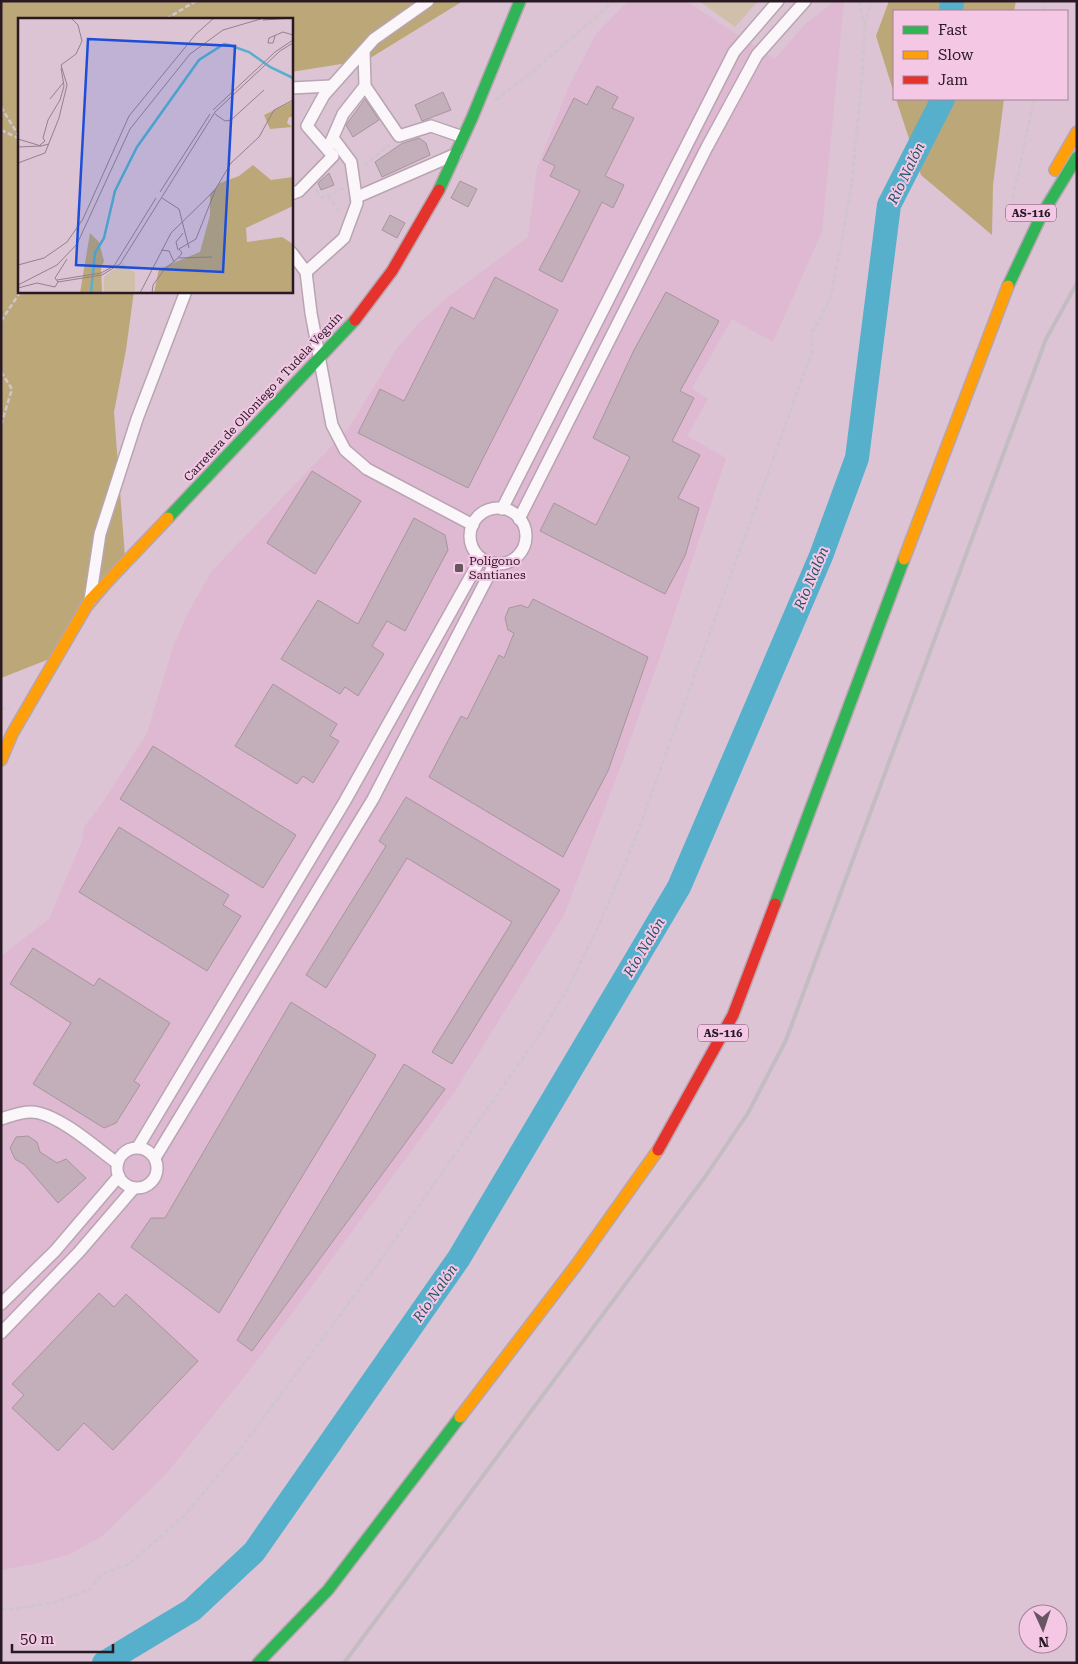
<svg xmlns="http://www.w3.org/2000/svg" width="1078" height="1664" font-family="'Roboto Serif',serif">
  <rect width="100%" height="100%" fill="#dcc4d4"/>
  <!-- built -->
  <path fill="#dfb8d2" d="M628,1H686L775,59L804,25L835,1H844L822,232L773,342L732,319L692,388L708,399L687,436L726,458L660,657L617,776L564,915L454,1093L253,1366L166,1474L101,1537L70,1554L39,1563L1,1570V956L49,919L82,841L84,827L103,802L147,733L173,647L187,615L211,572L349,428L398,347L419,323L449,296L528,237L537,168L569,86L596,34Z"/>
  <!-- green -->
  <path fill="#d0c0aa" d="M699,1H758L735,27Z"/>
  <!-- forest -->
  <g fill="#bca778">
    <path d="M1,1H463L367,60L291,72V19H19V291H134L126,350L114,412L126,570L52,658L1,678Z"/>
    <path d="M889,1H1016L1014,11H894V93L876,36Z"/>
    <path d="M896,99H1004L993,185L992,235L921,175Z"/>
  </g>
  <g fill="none" stroke-linecap="round" stroke-linejoin="round">
    <!-- river -->
    <g stroke="#56b0cc" stroke-width="24">
      <path d="M951,11L952,1"/>
      <path d="M104,1663L192,1610L254,1552L459,1258L679,887L821,556L857,458L889,205L943,99"/>
    </g>
  </g>
  <!-- building -->
  <g fill="#c3afb9" stroke="#a8949e">
    <path d="M597,86L618,97L612,108L634,118L605,176L624,185L613,208L602,202L562,282L539,270L580,191L550,176L555,166L543,160L574,98L587,105Z"/>
    <path d="M443,92L451,110L422,121L415,105Z"/>
    <path d="M365,99L379,120L353,137L346,125Z"/>
    <path d="M419,138L426,143L430,155L382,177L375,162L401,144Z"/>
    <path d="M329,173L334,185L321,190L318,183Z"/>
    <path d="M460,181L477,189L468,207L451,198Z"/>
    <path d="M390,215L405,223L397,238L382,230Z"/>
    <path d="M495,277L558,310L468,488L358,433L380,389L404,401L451,307L474,319Z"/>
    <path d="M666,292L719,321L680,391L694,398L672,441L700,455L678,498L699,508L685,556L665,594L540,531L554,503L596,525L630,457L593,438L634,350Z"/>
    <path d="M312,471L361,501L315,574L267,543Z"/>
    <path d="M414,518L445,535L448,550L405,631L387,621L372,646L384,654L358,696L345,687L340,694L281,659L318,600L358,624Z"/>
    <path d="M533,599L648,657L608,771L563,857L429,777L461,716L467,719L499,655L504,658L514,633L508,630L505,618L509,608L521,605L528,608Z"/>
    <path d="M273,684L337,724L330,736L339,741L313,783L303,776L297,784L235,746Z"/>
    <path d="M153,746L296,835L263,888L120,799Z"/>
    <path d="M406,797L560,890L452,1064L432,1052L512,922L407,858L326,988L306,975L386,846L379,841Z"/>
    <path d="M119,827L229,895L223,905L241,916L207,971L79,892Z"/>
    <path d="M33,948L94,986L99,978L170,1023L134,1081L140,1085L116,1123L104,1128L33,1084L71,1023L10,984Z"/>
    <path d="M291,1002L376,1055L219,1313L131,1247L151,1218H165Z"/>
    <path d="M404,1064L445,1089L252,1351L237,1340Z"/>
    <path d="M28,1136L37,1142L40,1152L57,1163L66,1159L86,1178L58,1203L25,1165L15,1159L10,1148L16,1137Z"/>
    <path d="M99,1293L114,1307L126,1294L198,1361L113,1450L84,1423L58,1451L12,1408L24,1395L12,1384Z"/>
  </g>
  <g fill="none" stroke-linecap="round" stroke-linejoin="round">
    <defs>
      <g id="street">
        <path d="M364,51L365,86L399,136L431,126L463,137"/>
        <path d="M291,88L331,86"/>
        <path d="M330,144L343,114L365,86"/>
        <path d="M291,194L299,191L333,156L307,126L324,95L374,39L428,1"/>
        <path d="M357,197L456,154"/>
        <path d="M291,252L306,272L311,313L332,425L345,450L367,469L473,525"/>
        <path d="M306,272L344,238L357,203L351,162L333,138"/>
        <circle cx="498" cy="536" r="28"/>
        <path d="M502,509L734,52L778,1"/>
        <path d="M519,519L707,147L757,55L805,1"/>
        <path d="M90,600L100,534L137,419L186,291"/>
        <path d="M1,1119C13,1115 26,1110 39,1113C64,1119 95,1147 117,1163"/>
        <path d="M138,1147L345,801L481,558"/>
        <circle cx="137" cy="1168" r="20"/>
        <path d="M155,1158L373,799L495,563"/>
        <path d="M1,1304L55,1251L119,1176"/>
        <path d="M1,1333L79,1252L134,1188"/>
      </g>
      <g id="fast">
        <path d="M439,190L472,118L520,1"/>
        <path d="M1008,286L1041,216L1077,157"/>
        <path d="M168,518L355,320"/>
        <path d="M775,904L904,559"/>
        <path d="M258,1663L328,1590L460,1417"/>
      </g>
      <g id="slow">
        <path d="M1055,170L1077,132"/>
        <path d="M904,559L1008,286"/>
        <path d="M1,760L12,734L90,600L168,518"/>
        <path d="M460,1417L577,1264L658,1150"/>
      </g>
      <g id="jam">
        <path d="M355,320L392,271L439,190"/>
        <path d="M658,1150L733,1015L775,904"/>
      </g>
    </defs>
    <!-- street casing -->
    <use href="#street" stroke="#b8a5b2" stroke-width="14"/>
    <!-- fast casing -->
    <use href="#fast" stroke="#b8a5b2" stroke-width="14"/>
    <!-- slow casing -->
    <use href="#slow" stroke="#b8a5b2" stroke-width="14"/>
    <!-- jam casing -->
    <use href="#jam" stroke="#b8a5b2" stroke-width="14"/>
    <!-- path -->
    <g stroke="#cdc6cb" stroke-width="2.5" stroke-dasharray="5 2.5" stroke-linecap="butt">
      <path d="M859,1L864,24"/>
      <path d="M1044,11L1045,1"/>
      <path d="M166,19L196,1"/>
      <path d="M496,100L537,68L614,1"/>
      <path d="M1,107L19,136"/>
      <path d="M1,130L18,138"/>
      <path d="M364,166L390,144"/>
      <path d="M316,190L322,198L344,188"/>
      <path d="M328,195L338,210L342,208"/>
      <path d="M1013,198L1034,99"/>
      <path d="M1,321L21,291"/>
      <path d="M1,372L12,389L1,425"/>
      <path d="M1,709L10,708"/>
      <path d="M1,1609H13L53,1603L89,1590L102,1574L129,1564L184,1516L240,1449L375,1268L540,1034L568,988L599,925L634,842L812,352V332L830,300L840,250L852,182L862,78L865,25L871,1"/>
    </g>
    <!-- street -->
    <use href="#street" stroke="#faf6f9" stroke-width="11"/>
    <!-- fast -->
    <use href="#fast" stroke="#30b455" stroke-width="11"/>
    <!-- slow -->
    <use href="#slow" stroke="#ff9f0a" stroke-width="11"/>
    <!-- jam -->
    <use href="#jam" stroke="#e5322d" stroke-width="11"/>
    <!-- rail -->
    <path stroke="#c3bcc1" stroke-width="4" d="M344,1663L705,1177L748,1113L786,1040L1046,339L1077,283"/>
  </g>
  <!-- markers -->
  <rect fill="#685562" stroke="#f4c7e5" stroke-width="2" x="454" y="563" width="10" height="10" rx="2.5"/>
  <g text-anchor="middle" dominant-baseline="central" stroke-width="4" stroke-linejoin="round" paint-order="stroke">
    <!-- shield labels -->
    <g fill="#f4c7e5" stroke="#664d5e" stroke-width="1">
      <rect x="1006" y="204.5" width="50" height="17" rx="4"/>
      <rect x="698" y="1024.5" width="50" height="17" rx="4"/>
    </g>
    <g font-size="11" font-weight="bold" fill="#291924">
      <text x="1031" y="213">AS-116</text>
      <text x="723" y="1033">AS-116</text>
    </g>
    <!-- street labels -->
    <g font-size="12" fill="#291924" stroke="#f4c7e5">
      <text transform="translate(263 397) rotate(-47)">Carretera de Olloniego a Tudela Veguín</text>
    </g>
    <!-- poi labels -->
    <g font-size="12" fill="#291924" stroke="#f4c7e5" text-anchor="start">
      <text x="469" y="561">Polígono<tspan x="469" dy="14">Santianes</tspan></text>
    </g>
    <!-- water labels -->
    <g font-size="14" font-style="italic" fill="#215563" stroke="#f4c7e5">
      <text transform="translate(906 173) rotate(-64)">Río Nalón</text>
      <text transform="translate(811 578) rotate(-67)">Río Nalón</text>
      <text transform="translate(644 947) rotate(-59)">Río Nalón</text>
      <text transform="translate(435 1293) rotate(-55)">Río Nalón</text>
    </g>
  </g>
  <!-- overview -->
  <g transform="translate(18 18)">
    <rect width="275" height="275" fill="#dcc4d4"/>
    <path d="M105,245L117,255V273L86,275V259Z" fill="#d0c0aa"/>
    <path d="M275,83V99H271L269,105L274,109L252,111L246,97ZM235,147L253,162L275,159V188L228,210L229,224L264,219L275,226V275H136L141,251L182,234L192,197V176L202,165L221,158ZM72,215L81,224L86,243L83,250L84,275H62Z" fill="#bca778"/>
    <path fill="none" stroke="#56b0cc" stroke-width="2.5" d="M73,275L77,235L86,220L97,173L119,129L181,42L206,26L211,27L231,34L252,49L275,60"/>
    <path fill="none" stroke="#94808e" stroke-width="1" d="M245,2L275,0M257,18L255,25H250L251,20L265,14L275,17M32,81L45,65M195,92L257,34L275,22M197,96L207,103L213,102L246,72M0,121L23,128L31,126M22,127L27,123L25,120L30,102L42,82L46,68L43,50M0,129L23,128M0,145L27,135L41,100L49,67L43,47L58,36L64,23L60,7L53,0M142,174L192,96M144,180L161,191L171,230M143,232L151,233L156,244M160,232L158,224L165,215M161,240L194,239M0,247L26,240L49,224L65,201L111,98L178,16L196,0M37,260L49,241M39,262L83,255L96,248L138,180M40,264L84,257L102,246L197,94L262,33L275,25M0,267L39,247L59,226L112,111L172,36L205,12L246,0M0,270L19,265L37,269L40,264L37,260M122,275L153,215L197,172L213,145L241,119L256,92L275,82M134,275L135,267L146,252L161,239L164,235L161,231L178,221L197,173"/>
    <path fill="#1d4ed8" fill-opacity="0.15" stroke="#1d4ed8" stroke-width="2.5" d="M70,21L217,28L205,254L58,247Z"/>
    <rect width="275" height="275" fill="none" stroke="#291924" stroke-width="2.5"/>
  </g>
  <!-- border -->
  <rect width="1078" height="1664" fill="none" stroke="#291924" stroke-width="5"/>
  <!-- legend -->
  <rect x="893" y="10" width="175" height="90" fill="#f4c7e5" stroke="#a38198"/>
  <rect x="903" y="26" width="25" height="8" fill="#30b455" stroke="#a38198"/>
  <text x="938" y="35" font-size="15" fill="#291924">Fast</text>
  <rect x="903" y="51" width="25" height="8" fill="#ff9f0a" stroke="#a38198"/>
  <text x="938" y="60" font-size="15" fill="#291924">Slow</text>
  <rect x="903" y="76" width="25" height="8" fill="#e5322d" stroke="#a38198"/>
  <text x="938" y="85" font-size="15" fill="#291924">Jam</text>
  <!-- north arrow -->
  <g transform="translate(1043 1629) rotate(177)"><circle r="24" fill="#f4c7e5" stroke="#a38198"/>
  <path d="M0-4L9 19L0 12L-9 19Z" fill="#685562"/>
  <text y="-8" font-size="14" font-weight="bold" text-anchor="middle" fill="#291924">N</text>
  </g>
  <!-- scale -->
  <path d="M12 1644v8h101v-8" fill="none" stroke="#291924" stroke-width="2.5"/>
  <text x="20" y="1644" font-size="15" fill="#291924" stroke="#f4c7e5" stroke-width="4" paint-order="stroke">50 m</text>
</svg>
